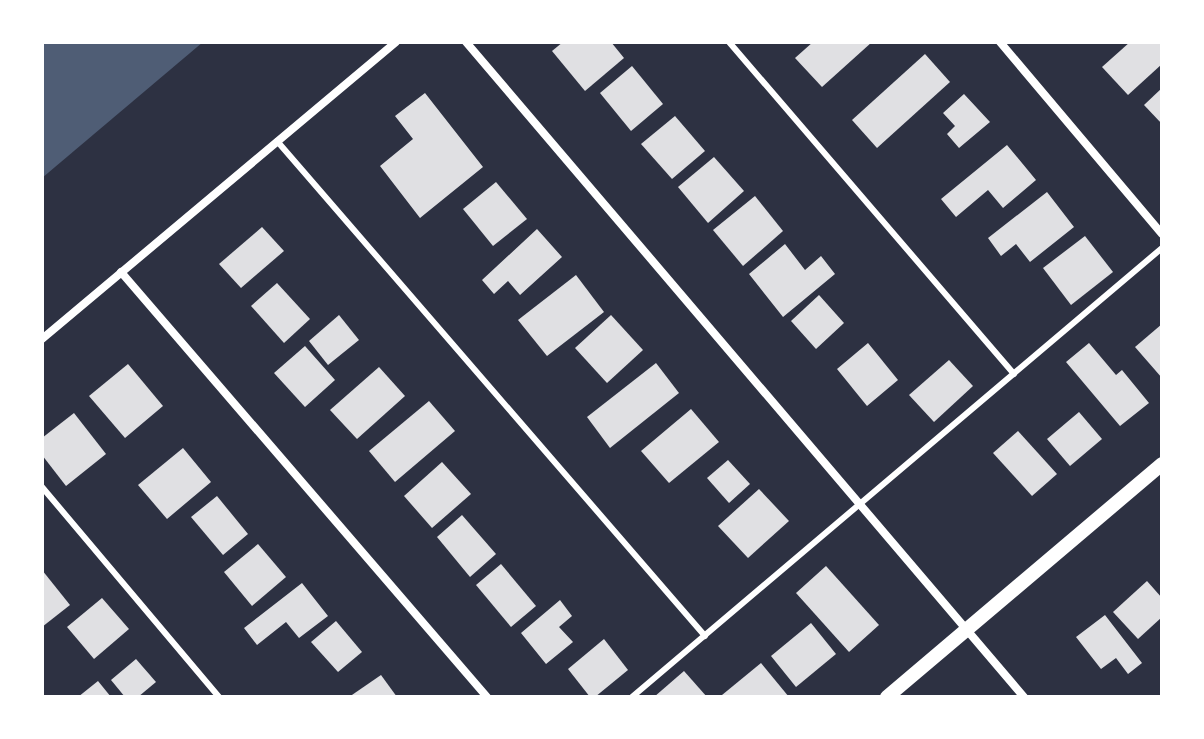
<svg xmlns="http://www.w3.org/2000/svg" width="1204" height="739" font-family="'Archivo Narrow',sans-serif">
	<rect width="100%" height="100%" fill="#2d3142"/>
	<path fill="#4f5d75" d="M42 42H203L42 178Z"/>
	<g fill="#e0e0e3">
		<path d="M563 42H611L624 58 585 91 552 51Z"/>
		<path d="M813 42H872L822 87 795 58Z"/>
		<path d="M1130 42H1162V64L1128 95 1102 67Z"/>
		<path d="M925 54 950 82 877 148 852 120Z"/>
		<path d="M632 66 663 104 631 131 600 93Z"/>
		<path d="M1162 88V124L1144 105Z"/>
		<path d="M425 93 483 167 420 218 380 166 413 139 395 116Z"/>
		<path d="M964 94 990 122 959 148 947 134 955 126 943 113Z"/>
		<path d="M675 116 705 151 672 179 641 144Z"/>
		<path d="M1007 145 1036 180 1003 208 988 190 956 217 941 199Z"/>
		<path d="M714 157 744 191 708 223 678 187Z"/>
		<path d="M496 182 527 219 493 246 463 209Z"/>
		<path d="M1047 192 1074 227 1030 262 1016 244 1001 256 988 238Z"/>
		<path d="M755 196 783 231 743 266 713 230Z"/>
		<path d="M262 227 284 251 241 288 219 264Z"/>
		<path d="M537 229 562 257 520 295 508 281 494 294 482 280Z"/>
		<path d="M1085 236 1113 272 1071 305 1043 268Z"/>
		<path d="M785 244 805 270 821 256 835 274 783 317 749 274Z"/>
		<path d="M576 275 604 312 547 356 518 320Z"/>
		<path d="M277 283 310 319 284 343 251 306Z"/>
		<path d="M819 295 844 323 816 349 791 321Z"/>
		<path d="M339 315 359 340 328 365 309 341Z"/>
		<path d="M611 315 643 350 607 383 575 348Z"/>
		<path d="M1162 324V378L1135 347Z"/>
		<path d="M868 343 898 380 867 406 837 369Z"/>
		<path d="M1089 343 1116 375 1122 370 1149 403 1120 426 1066 362Z"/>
		<path d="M305 346 335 380 305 407 274 373Z"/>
		<path d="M949 360 973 386 934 422 909 395Z"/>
		<path d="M656 363 679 393 610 448 587 417Z"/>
		<path d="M128 364 163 406 125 438 89 396Z"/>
		<path d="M379 367 405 396 357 439 330 410Z"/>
		<path d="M429 401 455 431 395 482 369 451Z"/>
		<path d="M691 409 719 442 669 483 641 451Z"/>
		<path d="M1079 412 1102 439 1070 466 1047 439Z"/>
		<path d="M74 413 106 454 66 486 42 455V438Z"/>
		<path d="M1018 431 1057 474 1032 496 993 453Z"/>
		<path d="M183 448 211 482 167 519 138 485Z"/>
		<path d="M728 460 750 484 729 503 707 478Z"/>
		<path d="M442 462 471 494 432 528 404 496Z"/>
		<path d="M759 489 789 521 748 558 718 526Z"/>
		<path d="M217 496 248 534 223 555 191 517Z"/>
		<path d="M462 515 496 554 470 577 437 537Z"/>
		<path d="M258 544 286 577 252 606 224 572Z"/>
		<path d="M501 564 536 606 511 627 476 585Z"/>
		<path d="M826 566 879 625 849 652 796 593Z"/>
		<path d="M42 570 70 605 42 627Z"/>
		<path d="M1147 581 1162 598V617L1138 639 1113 612Z"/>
		<path d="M302 583 328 616 299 638 286 622 257 645 244 628Z"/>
		<path d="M102 598 129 629 94 659 67 627Z"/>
		<path d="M560 600 572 616 559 627 573 642 546 664 521 633Z"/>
		<path d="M1105 615 1142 663 1128 674 1116 658 1101 669 1076 637Z"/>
		<path d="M336 621 362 652 338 672 311 642Z"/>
		<path d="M811 623 836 654 796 687 771 656Z"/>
		<path d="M604 639 628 670 595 697H590L568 669Z"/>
		<path d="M136 659 156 682 138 697H125L111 680Z"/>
		<path d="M761 663 789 697H724L722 695Z"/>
		<path d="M684 671 707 697H654Z"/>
		<path d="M381 675 397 697H349Z"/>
		<path d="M98 681 111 697H78Z"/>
	</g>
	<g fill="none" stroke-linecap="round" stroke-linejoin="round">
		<g stroke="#fff" stroke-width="6">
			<path d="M729 42 1014 374"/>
			<path d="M277 141 705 636"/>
			<path d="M42 487 219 697"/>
			<path d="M632 697 1162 248"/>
		</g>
		<g stroke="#fff" stroke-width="8">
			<path d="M466 42 1024 697"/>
			<path d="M1000 42 1162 234"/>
			<path d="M121 272 487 697"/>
			<path d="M42 339 396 42"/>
		</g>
		<path stroke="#fff" stroke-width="14" d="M887 697 1162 464"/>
	</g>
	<rect width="1204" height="739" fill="none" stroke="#ffffff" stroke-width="88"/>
</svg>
